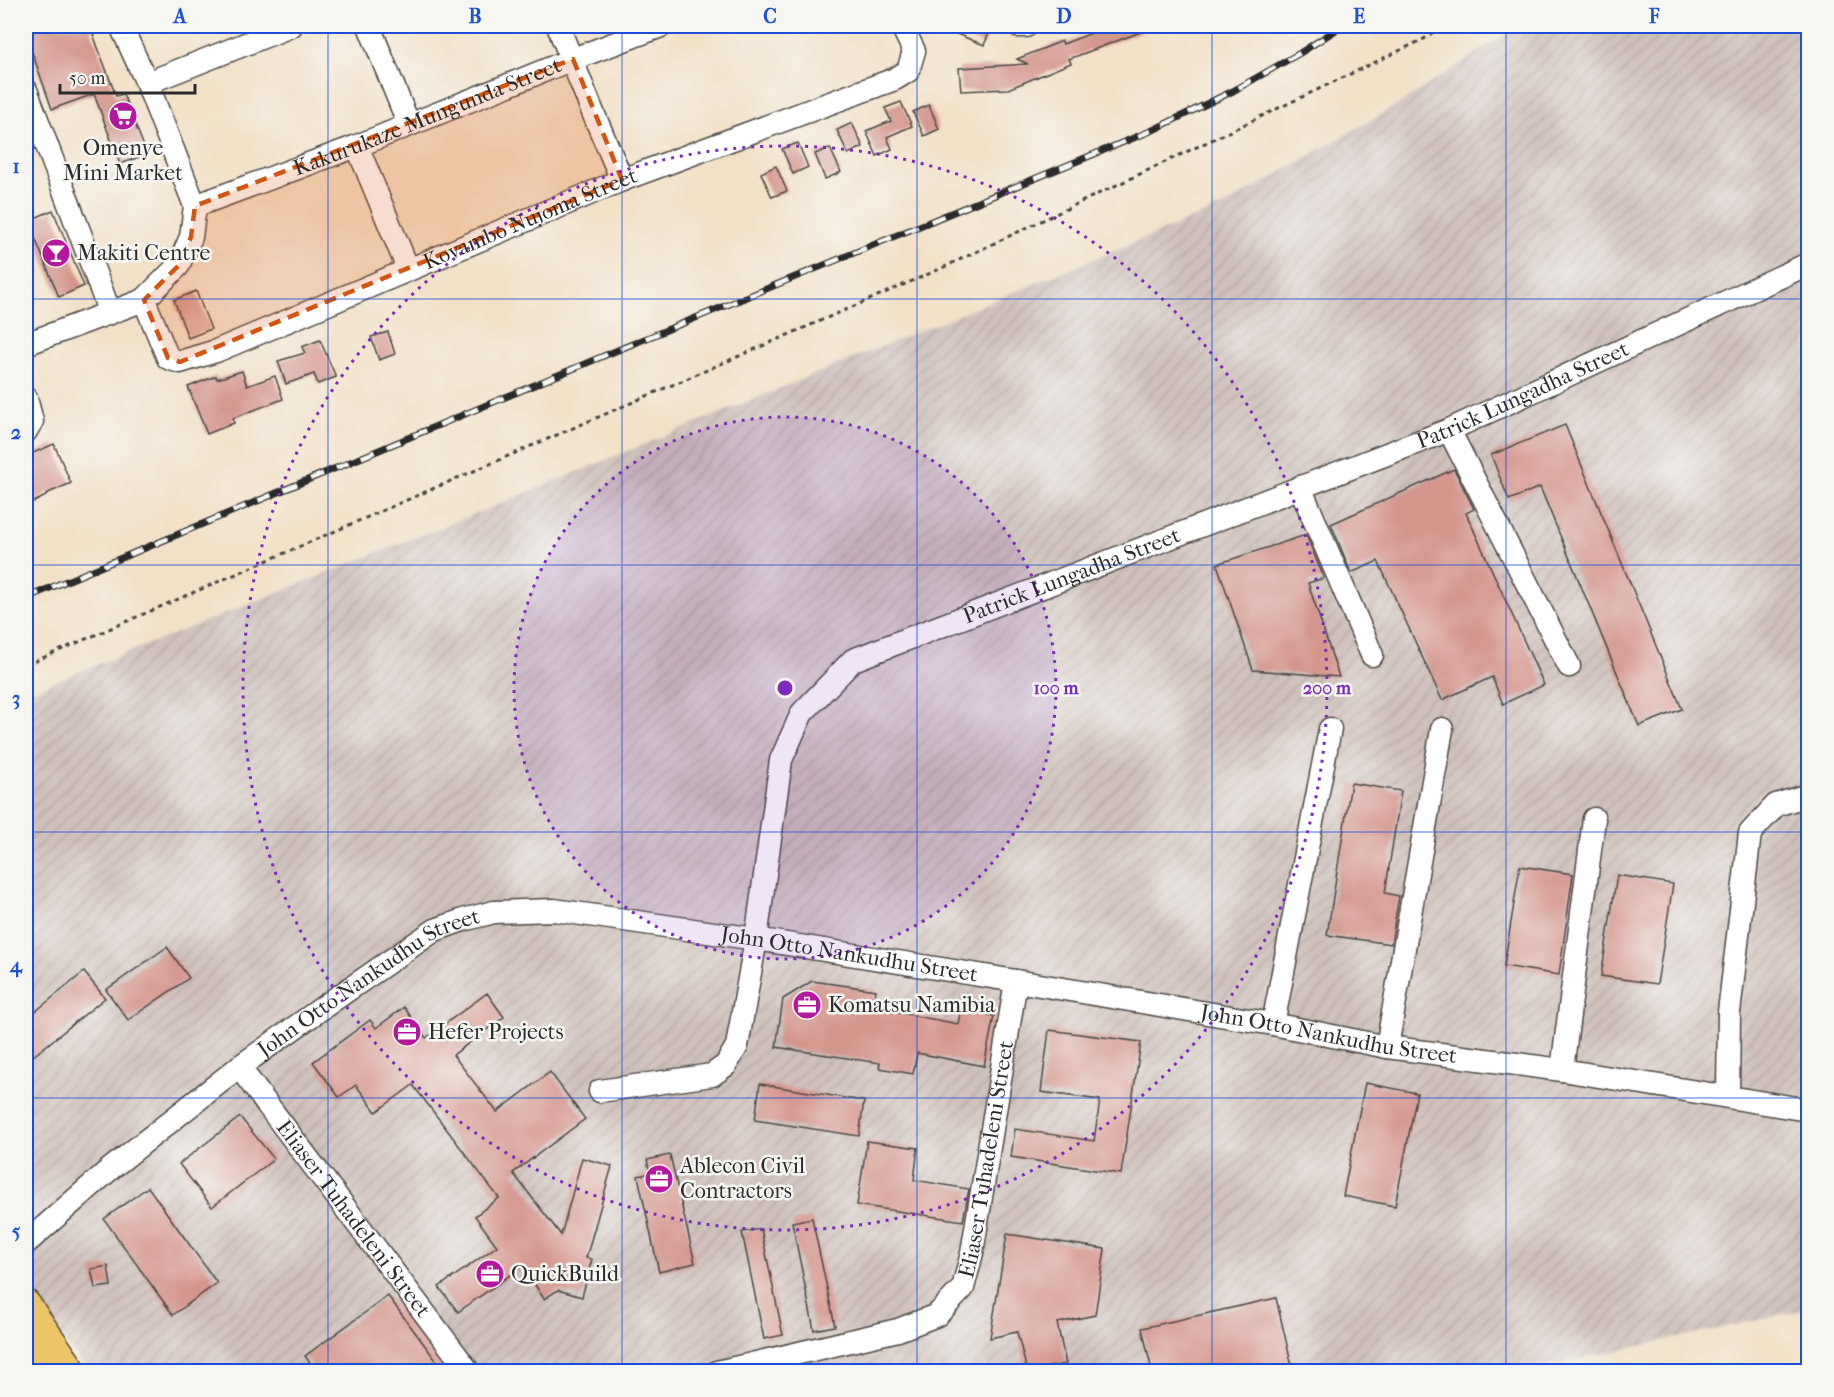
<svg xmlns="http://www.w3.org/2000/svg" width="1834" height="1397" font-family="'IM FELL French Canon',serif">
	<defs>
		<pattern id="industrial-furrows" width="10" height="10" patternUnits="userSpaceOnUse" patternTransform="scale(1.5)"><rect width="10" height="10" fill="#cfc0bb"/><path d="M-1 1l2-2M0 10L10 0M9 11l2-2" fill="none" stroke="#b2a5a1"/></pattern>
	</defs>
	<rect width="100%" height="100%" fill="#f6f6f2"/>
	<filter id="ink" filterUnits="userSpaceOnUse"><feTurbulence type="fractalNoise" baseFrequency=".0167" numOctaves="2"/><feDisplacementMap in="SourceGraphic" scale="12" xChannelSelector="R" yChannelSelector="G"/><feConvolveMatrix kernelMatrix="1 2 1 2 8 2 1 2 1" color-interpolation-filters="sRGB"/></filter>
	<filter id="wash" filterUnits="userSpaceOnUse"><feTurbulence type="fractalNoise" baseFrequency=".008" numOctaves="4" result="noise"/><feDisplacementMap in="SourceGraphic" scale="24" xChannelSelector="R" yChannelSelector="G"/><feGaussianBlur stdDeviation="1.35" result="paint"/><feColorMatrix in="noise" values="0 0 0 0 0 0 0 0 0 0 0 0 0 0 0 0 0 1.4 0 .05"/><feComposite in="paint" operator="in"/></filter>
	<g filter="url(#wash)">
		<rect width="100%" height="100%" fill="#f3e1c7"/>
		<path fill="url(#industrial-furrows)" d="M1518 26H1808V1309L1521 1372H88L26 1288V693L487 509 1223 206 1399 104Z"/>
		<g id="blocks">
			<g fill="#d4978d">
				<path d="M26 26H90L116 96 123 94 147 154 120 164 94 94 52 109 26 35Z"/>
				<path d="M937 26H992L984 45Z"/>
				<path d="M1110 26 1154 27 1069 59 1071 63 1008 89 961 91 959 68 1028 64 1017 59 1062 41 1063 44Z"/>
				<path d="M901 102 912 126 887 137 892 149 877 156 866 131 891 121 885 108Z"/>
				<path d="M929 105 939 129 924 136 913 112Z"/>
				<path d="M852 123 863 147 848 154 837 130Z"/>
				<path d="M798 143 808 167 793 174 782 149Z"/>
				<path d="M830 148 841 172 825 179 815 154Z"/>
				<path d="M776 166 787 191 772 197 761 173Z"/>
				<path d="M53 210 84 286 59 297 28 221Z"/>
				<path d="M196 291 211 329 188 338 174 300Z"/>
				<path d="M388 332 395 354 379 360 371 337Z"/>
				<path d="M320 340 336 377 318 384 314 374 286 384 278 361 305 353 302 347Z"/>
				<path d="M242 371 247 386 275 376 283 399 233 418 234 423 207 434 188 387 216 376 217 379Z"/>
				<path d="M1565 425 1682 709 1639 726 1540 487 1509 500 1491 455Z"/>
				<path d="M54 444 71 483 46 494V496L34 502 32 498 26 501V456Z"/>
				<path d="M1454 469 1474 509 1466 513 1544 685 1503 704 1492 677 1442 700 1378 561 1351 573 1331 524Z"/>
				<path d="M1306 535 1324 578 1308 583 1339 677 1253 670 1217 564Z"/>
				<path d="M1351 783 1401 791 1385 893 1399 896 1391 944 1327 935Z"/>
				<path d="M1520 866 1573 874 1559 975 1504 966Z"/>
				<path d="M1617 875 1673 884 1657 984 1601 976Z"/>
				<path d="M167 947 189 978 128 1020 106 990Z"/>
				<path d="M84 972 105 998 26 1062V1019Z"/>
				<path d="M812 981 876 990 873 1008 958 1024 961 1009 994 1016 984 1066 917 1053 913 1074 879 1068 880 1063 776 1047 783 999Z"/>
				<path d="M487 993 504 1017 453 1055 497 1112 550 1072 585 1119 513 1173 561 1235 582 1158 612 1166 586 1258 592 1259 582 1297 558 1290 544 1299 523 1266 458 1312 439 1287 497 1246 475 1216 499 1198 413 1085 376 1112 356 1085 339 1097 313 1062 370 1020 376 1028 404 1007 426 1038Z"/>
				<path d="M1049 1030 1141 1042 1121 1174 1011 1157 1015 1129 1094 1141 1100 1100 1041 1092Z"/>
				<path d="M1365 1083 1417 1093 1395 1206 1343 1196Z"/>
				<path d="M760 1084 864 1101 859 1136 755 1120Z"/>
				<path d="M240 1117 274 1159 212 1207 179 1164Z"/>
				<path d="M867 1141 918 1148 914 1180 969 1189 963 1221 857 1205Z"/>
				<path d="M670 1155 695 1263 659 1272 638 1176 650 1173 647 1160Z"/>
				<path d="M148 1187 217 1283 173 1315 104 1219Z"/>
				<path d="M812 1218 835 1326 814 1330 792 1222Z"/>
				<path d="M761 1229 783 1335 764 1339 742 1232Z"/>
				<path d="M1007 1234 1105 1249 1095 1315 1057 1323 1066 1364 1027 1371 1017 1332 990 1338Z"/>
				<path d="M108 1266 111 1286 95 1288 91 1269Z"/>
				<path d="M388 1296 444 1371H316L305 1356Z"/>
				<path d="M1276 1298 1293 1371H1152L1142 1328Z"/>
			</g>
		</g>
	</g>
	<g filter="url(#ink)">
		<use href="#blocks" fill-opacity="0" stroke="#494642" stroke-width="1.5"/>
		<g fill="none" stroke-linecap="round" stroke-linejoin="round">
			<g stroke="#494642" stroke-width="25">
				<g id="minor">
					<path d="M369 26 409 125"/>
					<path d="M558 26 594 115 622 180"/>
					<path d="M1018 26H1026"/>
					<path d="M147 83 291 26"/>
					<path d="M26 90 110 313"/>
					<path d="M357 146 408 269"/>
					<path id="s1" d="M195 206 357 146 573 59 661 26"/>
					<path id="s2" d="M144 300 168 358 180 362 216 351 622 180 895 79 908 71 914 51 902 26"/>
					<path d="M26 344 144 300 178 266 191 237 195 206 147 83 121 26"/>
					<path d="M26 398 32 421 26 431"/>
					<path d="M1449 430 1569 666"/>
					<path d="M1300 487 1372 655"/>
					<path d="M1273 1024 1330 729"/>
					<path d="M1387 1047 1442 729"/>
					<path id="s3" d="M239 1067 469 1372"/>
					<path d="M1562 1070 1594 819"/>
					<path id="s4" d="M600 1091 712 1075 726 1065 737 1046 756 939 781 760 802 713 853 660 1449 430 1808 264"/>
					<path d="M1728 1096 1729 1012 1750 833 1776 805 1808 795"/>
					<path id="s5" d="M26 1243 109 1170 239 1067 332 1001 435 930 463 920 494 912 554 910 756 939 1016 981 1273 1024 1387 1047 1562 1070 1808 1110"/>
					<path id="s6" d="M717 1372 898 1330 937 1315 963 1288 972 1253 1016 981"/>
				</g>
			</g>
			<g stroke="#494642" stroke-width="31">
				<g id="major">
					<path d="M26 1304 73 1372"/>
					<path d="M26 1348 43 1372"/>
				</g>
			</g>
			<path stroke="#494642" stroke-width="3" stroke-dasharray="4.5 4.5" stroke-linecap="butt" d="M26 665 940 269 1424 39 1441 26"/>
			<use href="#minor" stroke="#fff" stroke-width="22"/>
			<use href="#major" stroke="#edc569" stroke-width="28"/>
			<g stroke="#2b2b2b" stroke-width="7">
				<path id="rail" d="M26 598 625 347 1153 130 1233 91 1300 53 1342 26"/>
			</g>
			<use href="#rail" stroke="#f6f6f2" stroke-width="4.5" stroke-dasharray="14" stroke-linecap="butt"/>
		</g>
	</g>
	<path fill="#d5540f" fill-opacity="0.2" stroke="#d5540f" stroke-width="4.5" stroke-dasharray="12 8" stroke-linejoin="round" d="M573 59 622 180 180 362 168 358 144 300 178 266 191 237 195 206Z"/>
	<path fill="none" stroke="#1d4ed8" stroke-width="1.5" stroke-opacity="0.55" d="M328 26V1372M622 26V1372M917 26V1372M1212 26V1372M1506 26V1372M26 299H1808M26 565H1808M26 832H1808M26 1098H1808"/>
	<circle cx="785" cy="688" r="271" fill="#7b2cbf" fill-opacity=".12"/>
	<g fill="none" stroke="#7b2cbf" stroke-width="3" stroke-dasharray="3 6">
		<circle cx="785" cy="688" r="271"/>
		<circle cx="785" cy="688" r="542"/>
	</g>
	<defs>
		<g id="supermarket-disc" transform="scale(1.5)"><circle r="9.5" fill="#b5179e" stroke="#f6f6f2"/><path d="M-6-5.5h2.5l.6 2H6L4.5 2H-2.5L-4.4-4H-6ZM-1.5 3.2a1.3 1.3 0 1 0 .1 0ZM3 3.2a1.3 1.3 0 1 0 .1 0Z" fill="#fff"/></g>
		<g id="bar-disc" transform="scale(1.5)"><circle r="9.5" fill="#b5179e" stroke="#f6f6f2"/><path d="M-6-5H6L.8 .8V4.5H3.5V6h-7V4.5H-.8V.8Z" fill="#fff"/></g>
		<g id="office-disc" transform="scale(1.5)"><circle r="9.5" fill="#b5179e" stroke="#f6f6f2"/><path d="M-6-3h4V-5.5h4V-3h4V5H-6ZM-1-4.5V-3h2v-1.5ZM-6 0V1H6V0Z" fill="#fff"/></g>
	</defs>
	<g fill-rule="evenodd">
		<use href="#supermarket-disc" x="123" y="116"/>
		<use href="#bar-disc" x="56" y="253"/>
		<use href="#office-disc" x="807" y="1005"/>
		<use href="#office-disc" x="407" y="1032"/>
		<use href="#office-disc" x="659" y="1179"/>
		<use href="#office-disc" x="490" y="1274"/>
	</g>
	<g text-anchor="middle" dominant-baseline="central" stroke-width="5" stroke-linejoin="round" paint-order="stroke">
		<g font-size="22" fill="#2b2b2b" stroke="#f6f6f2">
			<text stroke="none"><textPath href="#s1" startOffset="249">Kakurukaze Mungunda Street</textPath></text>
			<text stroke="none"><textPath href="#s2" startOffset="454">Kovambo Nujoma Street</textPath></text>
			<text stroke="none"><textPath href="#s4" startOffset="1287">Patrick Lungadha Street</textPath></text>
			<text stroke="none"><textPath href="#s4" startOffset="801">Patrick Lungadha Street</textPath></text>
			<text stroke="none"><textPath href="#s5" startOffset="936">John Otto Nankudhu Street</textPath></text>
			<text stroke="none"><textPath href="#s5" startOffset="432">John Otto Nankudhu Street</textPath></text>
			<text stroke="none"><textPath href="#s5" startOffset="1422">John Otto Nankudhu Street</textPath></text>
			<text stroke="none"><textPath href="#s6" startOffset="396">Eliaser Tuhadeleni Street</textPath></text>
			<text stroke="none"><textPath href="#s3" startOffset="190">Eliaser Tuhadeleni Street</textPath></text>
		</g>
		<g font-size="22" fill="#2b2b2b" stroke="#f6f6f2" text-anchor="start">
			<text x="123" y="148" text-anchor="middle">Omenye<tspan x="123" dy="25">Mini Market</tspan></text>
			<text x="77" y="253">Makiti Centre</text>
			<text x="828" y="1005">Komatsu Namibia</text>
			<text x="428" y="1032">Hefer Projects</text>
			<text x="680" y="1166">Ablecon Civil<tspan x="680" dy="25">Contractors</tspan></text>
			<text x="511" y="1274">QuickBuild</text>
		</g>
	</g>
	<circle cx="785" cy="688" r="9" fill="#7b2cbf" stroke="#f6f6f2" stroke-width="3"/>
	<g font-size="18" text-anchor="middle" font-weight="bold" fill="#7b2cbf" stroke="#f6f6f2" stroke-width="5" stroke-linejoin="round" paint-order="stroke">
		<text x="1056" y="694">100 m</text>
		<text x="1327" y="694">200 m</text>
	</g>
	<rect width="1834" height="1397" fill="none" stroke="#f6f6f2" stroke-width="66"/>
	<path d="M60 84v9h135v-9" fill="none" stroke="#2b2b2b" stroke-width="3"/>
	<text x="69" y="84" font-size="18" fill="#2b2b2b" stroke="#f6f6f2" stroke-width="4.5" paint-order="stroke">50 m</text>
	<rect x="33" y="33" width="1768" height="1331" fill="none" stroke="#1d4ed8" stroke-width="2"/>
	<g font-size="20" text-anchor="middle" font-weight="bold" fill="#1d4ed8">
		<text x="180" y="23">A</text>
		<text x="475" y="23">B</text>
		<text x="770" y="23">C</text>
		<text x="1064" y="23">D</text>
		<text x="1359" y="23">E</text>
		<text x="1654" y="23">F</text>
		<text x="16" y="173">1</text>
		<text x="16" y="439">2</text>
		<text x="16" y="705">3</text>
		<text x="16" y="972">4</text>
		<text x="16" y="1238">5</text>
	</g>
</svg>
